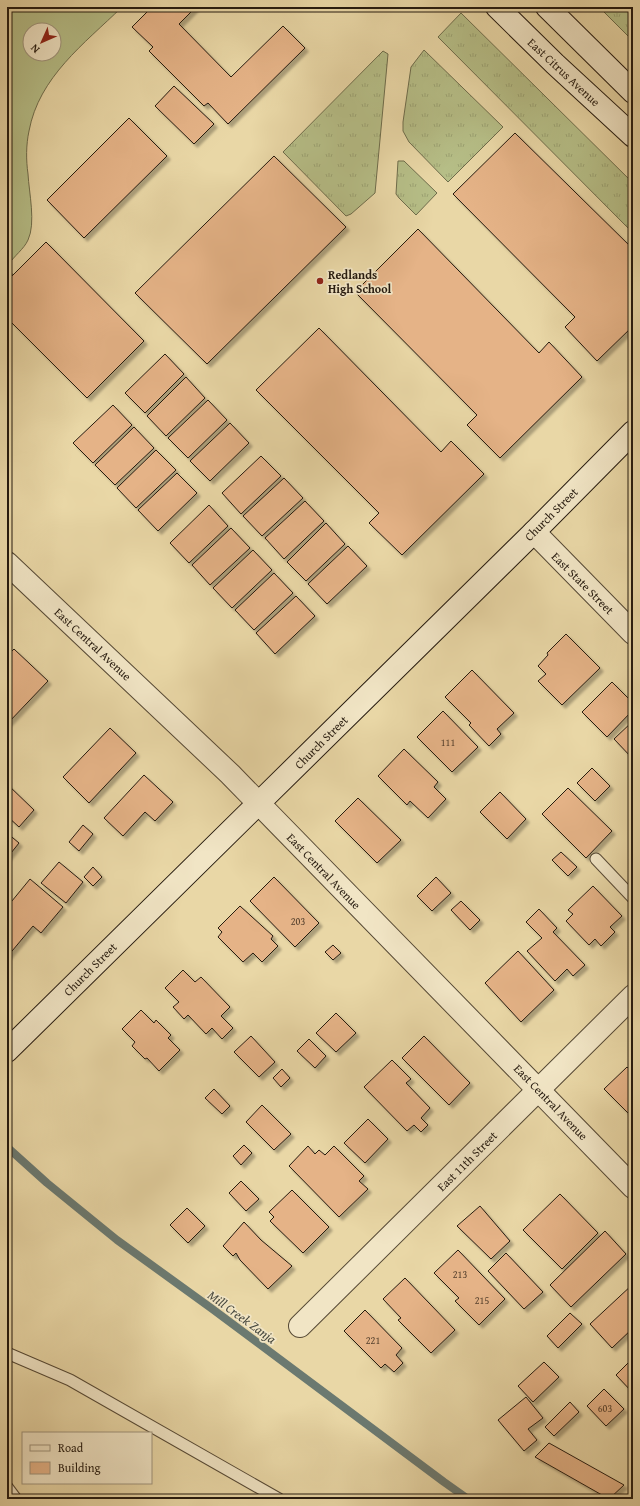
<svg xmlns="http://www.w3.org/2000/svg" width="640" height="1506" font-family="'Gentium Book Plus',serif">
	<defs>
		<pattern id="grass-tufts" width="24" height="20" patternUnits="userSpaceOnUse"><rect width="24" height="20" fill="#b6be87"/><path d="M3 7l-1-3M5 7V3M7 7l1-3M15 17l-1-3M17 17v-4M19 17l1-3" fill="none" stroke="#9ca373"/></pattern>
		<filter id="shadow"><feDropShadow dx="3.5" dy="3.5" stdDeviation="1" flood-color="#0004"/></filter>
	</defs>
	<rect width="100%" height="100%" fill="#e9d7a6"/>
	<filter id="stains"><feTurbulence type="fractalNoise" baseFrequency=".005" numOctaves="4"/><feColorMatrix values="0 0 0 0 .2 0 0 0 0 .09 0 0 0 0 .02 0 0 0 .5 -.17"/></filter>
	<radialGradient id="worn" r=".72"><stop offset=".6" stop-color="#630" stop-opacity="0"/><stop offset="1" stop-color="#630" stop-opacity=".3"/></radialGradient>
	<g fill="url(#grass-tufts)" stroke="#6e6c4b">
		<path d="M599 7H633V41Z"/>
		<path d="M461 13 633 183V233L438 37Z"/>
		<path d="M424 50 503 127 448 182 409 142 403 131V122L411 67Z"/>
		<path d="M383 51 388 54 375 193 351 214 346 216 283 152Z"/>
		<path d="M398 161H404L437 193 416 215 399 198 396 194Z"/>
	</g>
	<path fill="#b6be87" stroke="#6e6c4b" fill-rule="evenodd" d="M7 7H122C84 44 39 77 29 131 26 145 26 160 28 174 29 193 36 223 28 240 24 249 14 256 9 264L8 268 13 275 7 281ZM30 30H54V54H30Z"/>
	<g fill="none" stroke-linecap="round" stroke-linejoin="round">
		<path stroke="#6b7970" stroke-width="8" d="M7 1147 47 1183 117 1240 211 1308 444 1482 468 1499"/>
	</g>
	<g fill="#e5b387" stroke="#251a0f" filter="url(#shadow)">
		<path d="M152 7H196L179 24 231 77 283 26 305 48 228 124 208 103 204 106 149 51 153 47 132 27Z"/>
		<path d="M174 86 214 124 194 144 155 106Z"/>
		<path d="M129 118 167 156 84 238 47 200Z"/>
		<path d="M515 133 633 249V326L597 361 565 327 575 317 453 194Z"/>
		<path d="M274 156 346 227 207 364 135 293Z"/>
		<path d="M418 229 539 353 549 342 582 377 500 458 467 425 477 415 355 292Z"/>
		<path d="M46 242 144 341 87 398 7 318V281Z"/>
		<path d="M319 328 441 452 451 441 484 474 402 555 369 523 379 513 256 390Z"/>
		<path d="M165 354 184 374 145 413 125 393Z"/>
		<path d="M186 377 205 398 166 436 147 416Z"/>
		<path d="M208 400 227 420 188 458 168 438Z"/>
		<path d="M113 405 132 425 93 463 73 443Z"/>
		<path d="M230 423 249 443 210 481 190 461Z"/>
		<path d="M134 427 154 448 115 485 95 465Z"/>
		<path d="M156 450 176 470 136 508 117 488Z"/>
		<path d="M261 456 281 476 241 514 222 493Z"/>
		<path d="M177 473 197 493 158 531 138 510Z"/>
		<path d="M284 478 303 498 262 536 243 516Z"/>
		<path d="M305 501 324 521 284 559 265 538Z"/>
		<path d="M209 505 228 526 189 563 170 543Z"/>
		<path d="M326 523 345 544 306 581 287 562Z"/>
		<path d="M231 528 250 548 210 585 192 565Z"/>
		<path d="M348 546 367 566 327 604 308 584Z"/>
		<path d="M253 550 272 570 232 608 213 588Z"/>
		<path d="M274 573 293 593 254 630 235 610Z"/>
		<path d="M296 596 315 616 275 654 256 633Z"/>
		<path d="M566 634 600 668 562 705 538 681 546 674 538 666 548 655 547 653Z"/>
		<path d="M14 649 48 681 8 723 7 722V656Z"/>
		<path d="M472 670 514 713 497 729 501 734 489 746 469 725 471 723 445 697Z"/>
		<path d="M612 682 633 703V710L607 737 582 712Z"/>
		<path d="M443 711 478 747 452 772 417 737Z"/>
		<path d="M633 721V759L614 739Z"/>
		<path d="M110 728 136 753 89 803 63 777Z"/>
		<path d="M404 749 438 782 434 787 446 799 428 818 410 801 407 805 378 776Z"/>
		<path d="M592 768 610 786 595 801 577 783Z"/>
		<path d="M144 775 173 802 155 821 145 812 123 836 104 818Z"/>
		<path d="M7 784 34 810 19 827 7 816Z"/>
		<path d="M568 788 612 831 586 858 542 814Z"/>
		<path d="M500 792 526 819 507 839 480 812Z"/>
		<path d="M358 798 401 840 377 863 335 821Z"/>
		<path d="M83 825 93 834 79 851 69 842Z"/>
		<path d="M7 833 19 843 7 858Z"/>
		<path d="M561 852 577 867 568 876 552 860Z"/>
		<path d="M59 862 83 882 66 903 41 883Z"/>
		<path d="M93 867 102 877 93 886 84 877Z"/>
		<path d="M274 877 319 923 295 947 250 901Z"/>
		<path d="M436 877 451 893 432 911 417 896Z"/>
		<path d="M30 879 63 907 41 933 33 926 7 957V907Z"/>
		<path d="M593 886 622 916 610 927 615 932 601 946 595 939 589 945 566 921 573 914 568 910Z"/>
		<path d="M461 901 480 920 470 930 451 910Z"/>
		<path d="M240 906 273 936 271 939 278 946 262 962 253 953 243 962 218 937 222 932 218 928Z"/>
		<path d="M539 909 557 928 553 932 585 965 573 976 567 969 555 981 527 951 542 938 526 922Z"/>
		<path d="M333 945 341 953 333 960 325 952Z"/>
		<path d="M518 951 554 990 521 1022 485 983Z"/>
		<path d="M183 970 195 982 201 977 230 1007 221 1016 233 1028 222 1039 212 1028 206 1034 188 1015 184 1019 173 1007 179 1002 165 988Z"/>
		<path d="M141 1010 154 1023 156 1020 171 1035 168 1038 180 1050 159 1071 147 1058 145 1059 132 1046 135 1042 122 1029Z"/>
		<path d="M336 1013 356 1033 336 1052 316 1033Z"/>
		<path d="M251 1036 275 1062 259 1077 234 1052Z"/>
		<path d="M424 1036 470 1083 449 1105 402 1058Z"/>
		<path d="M309 1039 326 1056 315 1068 297 1051Z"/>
		<path d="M392 1060 411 1079 406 1083 430 1108 421 1118 428 1125 421 1132 414 1125 407 1131 364 1087Z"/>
		<path d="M627 1067 633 1073V1108L628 1113 604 1089Z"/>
		<path d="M282 1069 290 1078 281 1087 273 1078Z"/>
		<path d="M214 1089 230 1106 222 1114 205 1098Z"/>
		<path d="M262 1105 291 1134 274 1150 246 1122Z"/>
		<path d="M368 1119 388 1139 365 1163 344 1143Z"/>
		<path d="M244 1145 252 1153 241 1165 233 1156Z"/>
		<path d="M308 1146 315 1154 319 1150 325 1155 334 1146 364 1176 359 1181 368 1189 339 1217 289 1166Z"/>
		<path d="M241 1181 259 1199 246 1211 229 1193Z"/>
		<path d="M292 1190 329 1227 303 1253 270 1221 274 1217 269 1212Z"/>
		<path d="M560 1194 598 1233 562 1269 523 1230Z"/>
		<path d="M480 1206 510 1241 491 1259 457 1226Z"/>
		<path d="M187 1208 205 1226 188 1243 170 1225Z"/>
		<path d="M244 1222 261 1240 292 1266 268 1289 240 1260 236 1253 233 1256 223 1246Z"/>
		<path d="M605 1231 626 1254 571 1307 550 1285Z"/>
		<path d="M458 1250 505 1299 479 1325 455 1301 459 1298 434 1273Z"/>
		<path d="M506 1253 543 1292 524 1309 488 1271Z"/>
		<path d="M405 1278 455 1330 431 1353 398 1320 401 1318 383 1299Z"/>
		<path d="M633 1284V1328L612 1348 590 1324Z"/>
		<path d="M365 1310 402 1348 396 1355 403 1363 394 1372 385 1364 381 1368 344 1331Z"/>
		<path d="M570 1313 582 1324 558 1348 547 1336Z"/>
		<path d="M633 1358V1393L616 1375Z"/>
		<path d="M544 1362 559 1377 533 1402 518 1386Z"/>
		<path d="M604 1389 624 1409 606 1426 587 1406Z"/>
		<path d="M526 1397 543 1418 528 1429 537 1440 524 1451 498 1420Z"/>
		<path d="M570 1402 579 1412 554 1436 545 1427Z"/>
		<path d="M549 1443 624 1485 609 1499 535 1457Z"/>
	</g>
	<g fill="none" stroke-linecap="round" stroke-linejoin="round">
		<g stroke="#564935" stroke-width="13">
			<g id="lane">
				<path d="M596 859 633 898"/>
				<path d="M7 1353 70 1380 279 1499"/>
				<path d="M7 1487 16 1499"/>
			</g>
		</g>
		<g stroke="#564935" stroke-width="24">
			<g id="street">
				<path d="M534 532 633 633"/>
				<path d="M7 563 230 774 633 1187"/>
				<path d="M300 1326 633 996"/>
			</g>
		</g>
		<g stroke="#251a0f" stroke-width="24">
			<g id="secondary">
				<path d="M497 7 555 64 633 136"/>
				<path d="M547 7 633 92"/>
				<path d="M7 1051 534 532 633 432"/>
			</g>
		</g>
		<use href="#lane" stroke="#f1e5c5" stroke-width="11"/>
		<use href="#street" stroke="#f1e5c5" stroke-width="22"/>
		<use href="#secondary" stroke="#f1e5c5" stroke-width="22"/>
	</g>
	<circle fill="#8f2418" stroke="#f1e5c5" stroke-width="1.5" cx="320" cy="281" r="4"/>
	<g text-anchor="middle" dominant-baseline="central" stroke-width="3.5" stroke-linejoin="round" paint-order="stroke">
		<g font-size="10" fill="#55402d">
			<text x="448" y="742">111</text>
			<text x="298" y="921">203</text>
			<text x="460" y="1274">213</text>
			<text x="482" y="1300">215</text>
			<text x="373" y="1340">221</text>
			<text x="605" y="1408">603</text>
		</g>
		<g font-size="12" fill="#251a0f" stroke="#f1e5c5">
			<text transform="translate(564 72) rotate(43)">East Citrus Avenue</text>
			<text transform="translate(551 514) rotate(-45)">Church Street</text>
			<text transform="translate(583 583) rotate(45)">East State Street</text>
			<text transform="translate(93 644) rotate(43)">East Central Avenue</text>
			<text transform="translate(321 742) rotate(-45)">Church Street</text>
			<text transform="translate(324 871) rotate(46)">East Central Avenue</text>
			<text transform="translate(90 969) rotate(-45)">Church Street</text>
			<text transform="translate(551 1102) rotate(46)">East Central Avenue</text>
			<text transform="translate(467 1161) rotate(-45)">East 11th Street</text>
		</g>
		<g font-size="12" font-weight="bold" fill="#251a0f" stroke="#f1e5c5" text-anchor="start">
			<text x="328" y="274">Redlands<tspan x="328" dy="14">High School</tspan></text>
		</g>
		<g font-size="13" font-style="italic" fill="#48493f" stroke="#f1e5c5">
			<text transform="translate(242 1317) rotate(36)">Mill Creek Zanja</text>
		</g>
	</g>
	<rect width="640" height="1506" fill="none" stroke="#e9d7a6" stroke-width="24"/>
	<rect x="8" y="8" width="624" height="1490" fill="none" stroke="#251a0f" stroke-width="2"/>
	<rect x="12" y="12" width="616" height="1482" fill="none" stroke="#251a0f"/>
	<rect x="22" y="1432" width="130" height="52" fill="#f1e5c5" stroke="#9f947c"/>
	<rect x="30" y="1445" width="20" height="6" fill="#f1e5c5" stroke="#9f947c"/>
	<text x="58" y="1452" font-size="12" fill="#251a0f">Road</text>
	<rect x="30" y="1462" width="20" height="12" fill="#e5b387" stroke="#9f947c"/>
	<text x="58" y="1472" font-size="12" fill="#251a0f">Building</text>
	<g transform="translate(42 42) rotate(225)"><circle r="19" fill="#f1e5c5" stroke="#9f947c"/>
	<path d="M0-3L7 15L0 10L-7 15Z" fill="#8f2418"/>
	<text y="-6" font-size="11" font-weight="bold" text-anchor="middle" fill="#251a0f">N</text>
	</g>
	<rect width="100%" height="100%" filter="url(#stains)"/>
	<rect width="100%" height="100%" fill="url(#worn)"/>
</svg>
